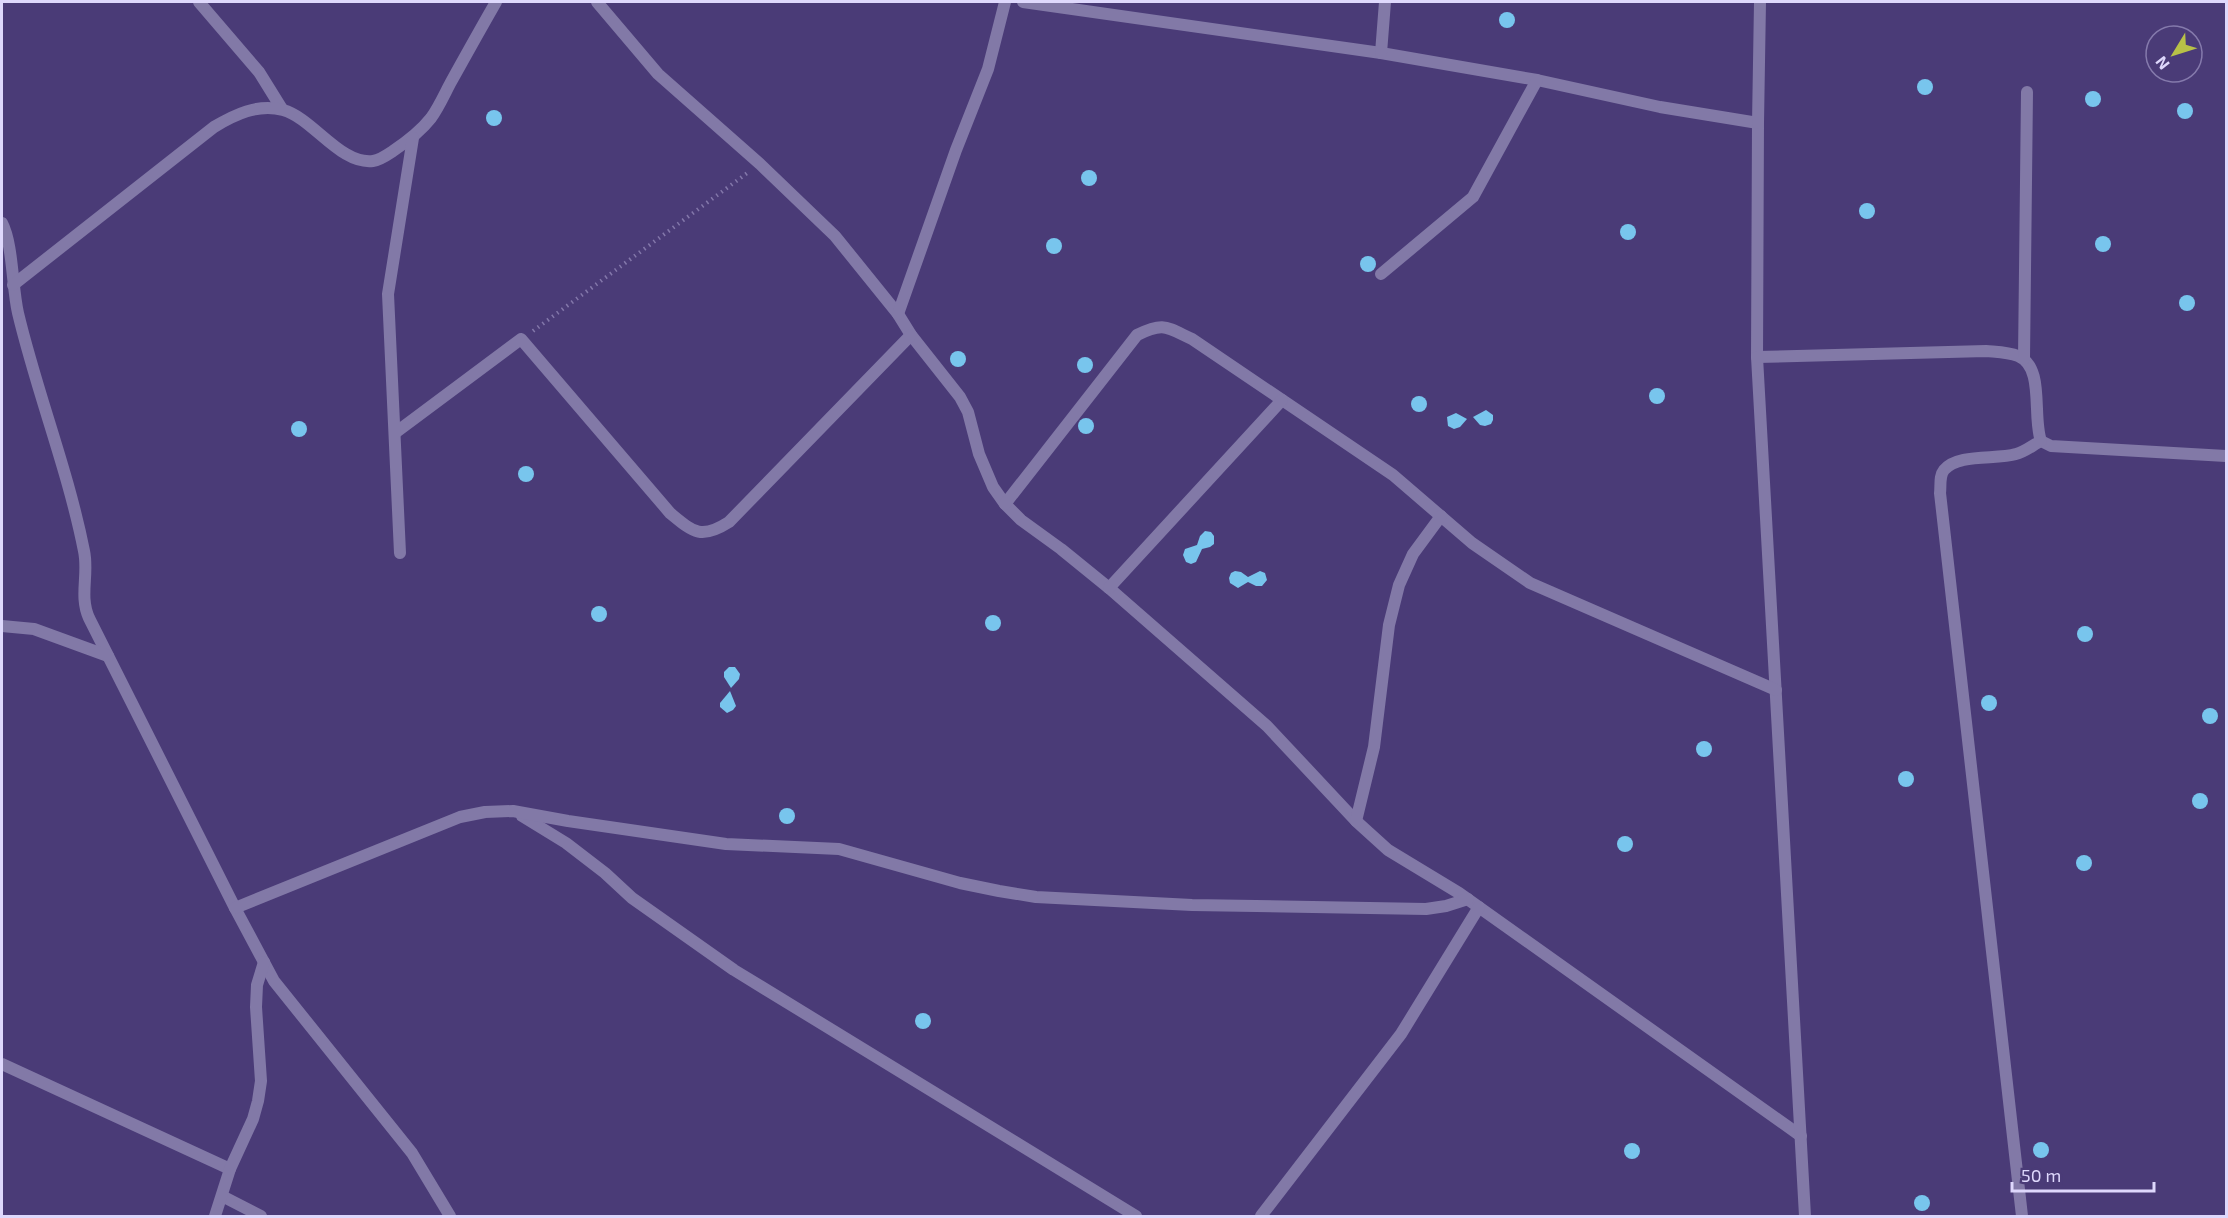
<svg xmlns="http://www.w3.org/2000/svg" width="2228" height="1218" font-family="'Exo 2',sans-serif">
	<rect width="100%" height="100%" fill="#4a3b77"/>
	<g fill="#78c5ed">
		<circle cx="1507" cy="20" r="8"/>
		<circle cx="1925" cy="87" r="8"/>
		<circle cx="2093" cy="99" r="8"/>
		<circle cx="2185" cy="111" r="8"/>
		<circle cx="494" cy="118" r="8"/>
		<circle cx="1089" cy="178" r="8"/>
		<circle cx="1867" cy="211" r="8"/>
		<circle cx="1628" cy="232" r="8"/>
		<circle cx="2103" cy="244" r="8"/>
		<circle cx="1054" cy="246" r="8"/>
		<circle cx="1368" cy="264" r="8"/>
		<circle cx="2187" cy="303" r="8"/>
		<circle cx="958" cy="359" r="8"/>
		<circle cx="1085" cy="365" r="8"/>
		<circle cx="1657" cy="396" r="8"/>
		<circle cx="1419" cy="404" r="8"/>
		<path d="M1486 410 1493 415V420L1491 424 1485 426 1480 425 1473 417Z"/>
		<path d="M1456 413 1467 419 1460 427 1454 429 1448 426 1447 417Z"/>
		<circle cx="1086" cy="426" r="8"/>
		<circle cx="299" cy="429" r="8"/>
		<circle cx="526" cy="474" r="8"/>
		<path d="M1205 531 1211 532 1214 536V544L1210 547 1202 549 1196 562 1191 564 1186 562 1183 555 1185 549 1197 545 1200 536Z"/>
		<path d="M1235 571 1241 572 1248 577 1260 571 1265 573 1267 580 1262 586H1256L1248 582 1238 588 1230 583 1229 578 1231 573Z"/>
		<circle cx="599" cy="614" r="8"/>
		<circle cx="993" cy="623" r="8"/>
		<circle cx="2085" cy="634" r="8"/>
		<path d="M729 667H735L740 674 739 679 731 688 724 677V672Z"/>
		<path d="M730 691 736 706 733 710 727 713 720 707V703Z"/>
		<circle cx="1989" cy="703" r="8"/>
		<circle cx="2210" cy="716" r="8"/>
		<circle cx="1704" cy="749" r="8"/>
		<circle cx="1906" cy="779" r="8"/>
		<circle cx="2200" cy="801" r="8"/>
		<circle cx="787" cy="816" r="8"/>
		<circle cx="1625" cy="844" r="8"/>
		<circle cx="2084" cy="863" r="8"/>
		<circle cx="923" cy="1021" r="8"/>
		<circle cx="2041" cy="1150" r="8"/>
		<circle cx="1632" cy="1151" r="8"/>
		<circle cx="1922" cy="1203" r="8"/>
	</g>
	<g fill="none" stroke-linecap="round" stroke-linejoin="round">
		<path stroke="#8377aa" stroke-width="4" stroke-dasharray="1.5 4.5" stroke-linecap="butt" d="M533 331 750 171"/>
		<g stroke="#8279a7" stroke-width="12">
			<path d="M199 2 259 72 282 109"/>
			<path d="M597 2 658 74 760 164 835 236 898 314 911 335 960 397 968 412 979 454 993 487 1005 504 1021 520 1061 549 1109 588 1267 726 1356 821 1388 850 1459 893 1801 1136"/>
			<path d="M1023 2 1381 53 1537 80 1660 107 1758 123 1757 357 1805 1216"/>
			<path d="M1381 53 1385 2"/>
			<path d="M1758 123 1760 2"/>
			<path d="M2 223C13 244 12 287 18 313 37 393 68 470 84 551 89 574 79 596 89 618L235 908 274 981 412 1153 450 1216"/>
			<path d="M1381 274 1473 197 1537 80"/>
			<path d="M13 285 214 127C234 115 258 103 283 110 313 118 340 165 373 161 380 160 387 155 393 151 408 141 420 132 431 118 439 107 445 93 451 82 466 55 481 28 496 2"/>
			<path d="M898 314 956 150 988 69 1005 2"/>
			<path d="M1757 357 1986 351C1996 352 2008 352 2018 356 2045 367 2032 416 2041 441L2051 446 2226 456"/>
			<path d="M2024 359 2027 92"/>
			<path d="M395 433 521 339 670 513C693 532 701 540 729 522L911 335"/>
			<path d="M1005 504 1137 335C1164 322 1166 327 1192 339L1393 475 1472 543 1530 583 1776 690"/>
			<path d="M400 553 388 294 413 138"/>
			<path d="M1109 588 1282 400"/>
			<path d="M2 626 34 629 108 656"/>
			<path d="M522 816 566 843 605 873 632 898 734 970 1136 1216"/>
			<path d="M1356 821 1374 747 1389 625 1399 585 1413 554 1441 516"/>
			<path d="M235 908 460 817 485 812 513 811 568 821 726 844 839 849 960 883 999 891 1036 897 1192 905 1426 909 1446 906 1468 899"/>
			<path d="M2 1064 230 1169"/>
			<path d="M222 1196 261 1216"/>
			<path d="M215 1216 230 1169 253 1119 258 1101 261 1081 256 1007 257 985 264 962"/>
			<path d="M1261 1216 1401 1034 1479 907"/>
			<path d="M2022 1216 1940 493C1941 486 1939 476 1944 470 1958 453 1996 460 2016 454 2025 452 2033 445 2041 441"/>
		</g>
	</g>
	<rect width="2228" height="1218" fill="none" stroke="#ded8fc" stroke-width="6"/>
	<g transform="translate(2174 54) rotate(232)"><circle r="28" fill="#4a3b77" stroke="#857aac" stroke-width="1.5"/>
	<path d="M0-4.5L10 22L0 15L-10 22Z" fill="#b8c147"/>
	<text y="-9" font-size="16" font-weight="bold" text-anchor="middle" fill="#ded8fc">N</text>
	</g>
	<path d="M2012 1182v9h142v-9" fill="none" stroke="#ded8fc" stroke-width="3"/>
	<text x="2021" y="1182" font-size="18" fill="#ded8fc" stroke="#4a3b77" stroke-width="4.5" paint-order="stroke">50 m</text>
</svg>
